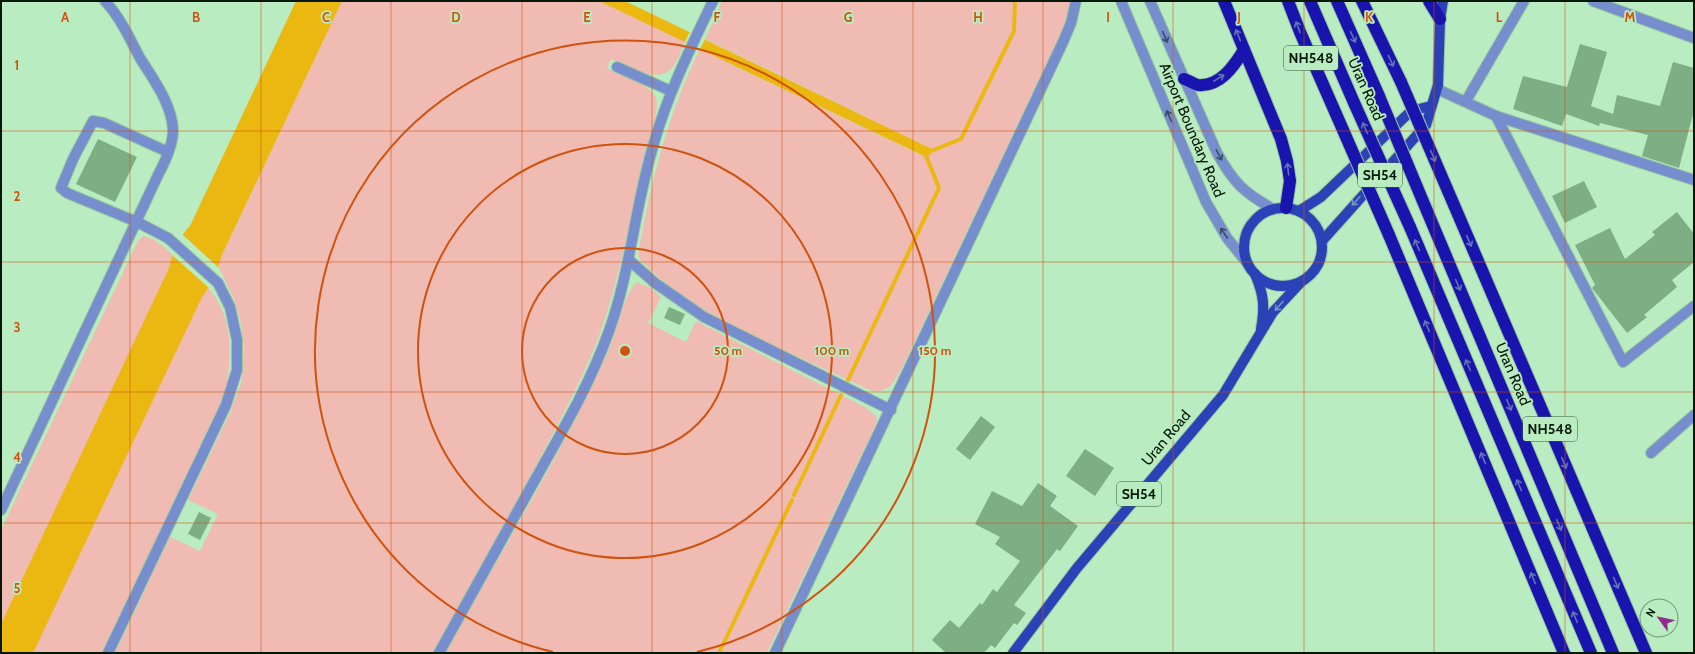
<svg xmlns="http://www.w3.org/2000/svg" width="1695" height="654" font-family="Cabin,sans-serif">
	<rect width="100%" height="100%" fill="#b9ecc0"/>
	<g fill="#efbbb3">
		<path d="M342 1H599L685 41C681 50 678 63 670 70 655 83 626 66 611 59L607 68C618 75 649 83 655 96 662 109 646 148 642 163 629 223 619 283 597 341 579 387 554 431 531 475 499 534 466 594 433 653H115L170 537 200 551 218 514 188 500 230 413 242 380 244 347 240 319 234 299 219 268 221 257Z"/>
		<path d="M722 1H1071L1064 27 1048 60 901 370C892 385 886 396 867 389 812 362 755 339 702 309 680 297 659 278 640 260L638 254C651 183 668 113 700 49L925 157 932 149 705 39Z"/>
		<path d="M143 236C157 238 169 252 179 260 189 270 201 279 210 290 234 319 232 358 225 393L102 653H1V530L138 241Z"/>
		<path d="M637 282 649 287 661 297 648 323 686 342 696 321 841 395 865 407 876 416 877 421 873 430 767 653H445C500 554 560 457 607 354 616 336 623 294 637 282Z"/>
	</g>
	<g fill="#eab810">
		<path d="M296 1H342L221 257C218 272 211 285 202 297L33 653H1V624L169 268C173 252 178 238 190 226Z"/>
		<path d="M599 1H625L932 149 930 155 926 157Z"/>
	</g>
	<g fill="#b9ecc0">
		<path d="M690 32 705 39 700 49 685 41Z"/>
		<path d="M182 234 219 268 209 288 172 255Z"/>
	</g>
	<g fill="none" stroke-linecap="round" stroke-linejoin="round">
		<g stroke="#eab810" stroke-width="4">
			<path d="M926 151H931L961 139 1014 31 1015 1"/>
			<path d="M848 380 939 188 925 153"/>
			<path d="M794 495 841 395"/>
			<path d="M719 653 792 500"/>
		</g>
	</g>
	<g fill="#7dae84">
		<path d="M1580 44 1607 52 1591 106 1613 114 1617 95 1660 106 1673 62 1694 68V110L1679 168 1642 156 1648 135 1600 123 1599 126 1566 114 1562 126 1513 109 1523 76 1567 87Z"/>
		<path d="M98 139 137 157 115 202 76 184Z"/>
		<path d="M1584 181 1597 207 1565 223 1552 196Z"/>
		<path d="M1677 212 1694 234V262L1672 280 1677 287 1644 315 1647 317 1627 333 1592 288 1595 285 1575 245 1610 228 1625 259 1655 235 1652 232Z"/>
		<path d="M669 307 685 314 680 325 664 318Z"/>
		<path d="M981 416 995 427 970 460 956 449Z"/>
		<path d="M1085 449 1114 468 1095 496 1066 476Z"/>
		<path d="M1038 483 1057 496 1050 506 1078 526 1060 551 1057 549 1014 605 1026 613 1017 625 1014 623 995 648 991 645 984 653H946L932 640 950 620 959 628 980 603 982 605 993 589 997 592 1020 561 995 544 1000 537 975 524 992 491 1022 506Z"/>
		<path d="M199 512 211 518 200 540 188 534Z"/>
	</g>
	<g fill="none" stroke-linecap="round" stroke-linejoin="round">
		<g stroke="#99c69f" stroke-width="12">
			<g id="minor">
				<path d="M1121 1 1206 202 1227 238 1248 264"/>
				<path d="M1150 1 1217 153C1234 183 1243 192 1273 209"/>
				<path d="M1593 1 1694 38"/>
				<path d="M617 67 671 91"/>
				<path d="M1437 89 1496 116 1623 362 1694 306"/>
				<path d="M1466 101 1524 1"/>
				<path d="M1496 116 1694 180"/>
				<path d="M629 260 655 283 704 317 891 410"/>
				<path d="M1651 453 1694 415"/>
				<path d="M1 510 159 173C166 160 173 145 173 130 172 104 153 79 140 58 130 39 120 17 105 1"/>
				<path d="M108 653 226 405 237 370V340L230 307 218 283 168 238 137 222 67 193 61 188 73 159 93 121 104 123 168 152"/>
				<path d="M439 653C471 595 504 536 536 478 563 430 591 382 609 331 631 270 635 204 654 143 668 93 691 47 713 1"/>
				<path d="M775 653 1063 42 1071 23 1076 1"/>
			</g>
		</g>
		<g stroke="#99c69f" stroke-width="12">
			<g id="major">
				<circle cx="1283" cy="247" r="39"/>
				<path d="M1299 211 1321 197 1411 111 1431 106"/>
				<path d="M1322 241 1426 125 1438 85 1440 19 1443 1"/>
				<path d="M1255 274C1264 295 1265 307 1261 329"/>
				<path d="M1013 653 1077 568 1223 395 1273 312 1301 282"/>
			</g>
		</g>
		<g stroke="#99c69f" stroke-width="14">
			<g id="highway">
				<path d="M1224 1 1281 139 1287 161 1290 181 1286 208"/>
				<path d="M1288 1 1300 32 1336 114"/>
				<path d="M1310 1 1355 105"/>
				<path d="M1337 1 1379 96"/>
				<path d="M1362 1 1401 82"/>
				<path d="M1429 1 1440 19"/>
				<path d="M1184 79C1188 80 1194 84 1198 85 1220 87 1234 66 1244 50"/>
				<path d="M1454 205 1646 653"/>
				<path d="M1427 211 1613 653"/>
				<path d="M1410 227 1591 653"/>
				<path d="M1389 235 1564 653"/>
			</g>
		</g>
		<use href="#minor" stroke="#778ece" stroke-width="10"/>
		<use href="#major" stroke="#2a41b8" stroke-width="10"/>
		<use href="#highway" stroke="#1914ae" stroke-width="12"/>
		<g stroke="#99c69f" stroke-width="14" stroke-linecap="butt">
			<g id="highway-bridge">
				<path d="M1401 82 1454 205"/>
				<path d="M1379 96 1427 211"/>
				<path d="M1355 105 1410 227"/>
				<path d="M1336 114 1389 235"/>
			</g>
		</g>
		<use href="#highway-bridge" stroke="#1914ae" stroke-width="12"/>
	</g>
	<defs><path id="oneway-shaft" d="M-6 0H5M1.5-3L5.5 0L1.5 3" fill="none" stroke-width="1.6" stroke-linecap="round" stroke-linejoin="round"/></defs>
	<g stroke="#6175b6">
		<use href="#oneway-shaft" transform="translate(1298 27) rotate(-111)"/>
		<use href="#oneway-shaft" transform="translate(1238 35) rotate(-112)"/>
		<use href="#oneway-shaft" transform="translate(1353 37) rotate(66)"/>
		<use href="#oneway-shaft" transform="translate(1391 61) rotate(64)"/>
		<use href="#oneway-shaft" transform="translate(1219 78) rotate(-31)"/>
		<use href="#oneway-shaft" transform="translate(1365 128) rotate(-114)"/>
		<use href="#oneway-shaft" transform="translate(1433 156) rotate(67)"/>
		<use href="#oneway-shaft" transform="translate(1288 169) rotate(-97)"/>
		<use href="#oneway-shaft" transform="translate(1469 241) rotate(67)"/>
		<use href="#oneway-shaft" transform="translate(1417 245) rotate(-113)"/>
		<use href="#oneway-shaft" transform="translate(1458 285) rotate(67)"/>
		<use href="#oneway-shaft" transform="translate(1427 326) rotate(-113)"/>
		<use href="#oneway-shaft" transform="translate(1468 365) rotate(-113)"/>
		<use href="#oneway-shaft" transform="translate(1509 405) rotate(67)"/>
		<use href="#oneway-shaft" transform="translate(1483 458) rotate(-113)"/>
		<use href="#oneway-shaft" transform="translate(1564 463) rotate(67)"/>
		<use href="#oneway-shaft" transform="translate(1519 485) rotate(-113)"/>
		<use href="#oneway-shaft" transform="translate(1559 525) rotate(67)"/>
		<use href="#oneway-shaft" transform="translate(1533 578) rotate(-113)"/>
		<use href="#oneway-shaft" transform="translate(1616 583) rotate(67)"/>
		<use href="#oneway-shaft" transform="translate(1575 617) rotate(-113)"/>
	</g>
	<g stroke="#384d61">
		<use href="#oneway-shaft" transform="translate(1165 37) rotate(67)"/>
		<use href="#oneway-shaft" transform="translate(1169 116) rotate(-113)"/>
		<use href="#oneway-shaft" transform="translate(1219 155) rotate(62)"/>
		<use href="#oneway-shaft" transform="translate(1224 233) rotate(-124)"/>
	</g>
	<g stroke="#7296bc">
		<use href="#oneway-shaft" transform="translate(1356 201) rotate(132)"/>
		<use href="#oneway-shaft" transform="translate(1279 306) rotate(131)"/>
	</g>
	<path fill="none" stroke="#d1520c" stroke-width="1" stroke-opacity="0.55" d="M130 1V653M261 1V653M391 1V653M522 1V653M652 1V653M782 1V653M913 1V653M1043 1V653M1173 1V653M1304 1V653M1434 1V653M1565 1V653M1 131H1694M1 262H1694M1 392H1694M1 523H1694"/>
	<g fill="none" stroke="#d1520c" stroke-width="2">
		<circle cx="625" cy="351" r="103"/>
		<circle cx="625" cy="351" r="207"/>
		<path d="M553 652A310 310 0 1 1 697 652"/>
	</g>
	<g text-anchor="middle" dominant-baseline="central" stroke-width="3.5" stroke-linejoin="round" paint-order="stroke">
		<g fill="#b9ecc0" stroke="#3b573f" stroke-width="1">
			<rect x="1284" y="46" width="54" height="24" rx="3"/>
			<rect x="1358" y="163" width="44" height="24" rx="3"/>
			<rect x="1523" y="417" width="54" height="24" rx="3"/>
			<rect x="1117" y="482" width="44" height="24" rx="3"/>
		</g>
		<g font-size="14" font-weight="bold" fill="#051708">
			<text x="1311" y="58">NH548</text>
			<text x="1380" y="175">SH54</text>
			<text x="1550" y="429">NH548</text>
			<text x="1139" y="494">SH54</text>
		</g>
		<g font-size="15" fill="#051708" stroke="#b9ecc0">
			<text transform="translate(1366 89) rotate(66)">Uran Road</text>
			<text transform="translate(1192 130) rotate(67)">Airport Boundary Road</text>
			<text transform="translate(1513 374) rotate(67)">Uran Road</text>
			<text transform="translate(1166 438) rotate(-50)">Uran Road</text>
		</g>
	</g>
	<g font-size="13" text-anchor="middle" font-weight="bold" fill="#d1520c" stroke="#b9ecc0" stroke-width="3.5" stroke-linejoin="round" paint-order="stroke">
		<text x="65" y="22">A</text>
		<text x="196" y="22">B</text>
		<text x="326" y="22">C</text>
		<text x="456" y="22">D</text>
		<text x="587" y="22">E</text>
		<text x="717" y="22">F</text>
		<text x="848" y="22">G</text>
		<text x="978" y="22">H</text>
		<text x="1108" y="22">I</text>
		<text x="1239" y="22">J</text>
		<text x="1369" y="22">K</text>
		<text x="1499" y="22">L</text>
		<text x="1630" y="22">M</text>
		<text x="17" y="70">1</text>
		<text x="17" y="201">2</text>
		<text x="17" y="332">3</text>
		<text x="17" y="462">4</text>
		<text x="17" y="593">5</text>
	</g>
	<circle cx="625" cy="351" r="6" fill="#d1520c" stroke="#b9ecc0" stroke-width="2"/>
	<g font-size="12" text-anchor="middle" font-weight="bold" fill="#d1520c" stroke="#b9ecc0" stroke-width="3.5" stroke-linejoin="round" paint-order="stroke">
		<text x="728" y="355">50 m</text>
		<text x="832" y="355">100 m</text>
		<text x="935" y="355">150 m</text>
	</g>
	<rect width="1695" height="654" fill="none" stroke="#051708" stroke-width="4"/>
	<g transform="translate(1659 618) rotate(303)"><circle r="19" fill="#b9ecc0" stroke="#719776"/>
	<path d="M0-3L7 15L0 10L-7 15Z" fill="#90298e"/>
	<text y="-6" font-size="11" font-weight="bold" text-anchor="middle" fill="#051708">N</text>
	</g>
</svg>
